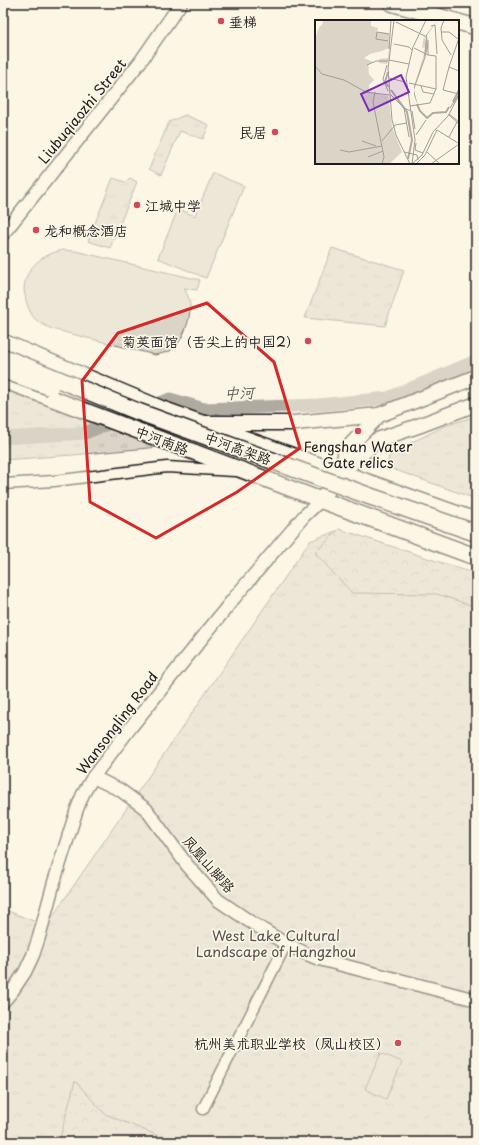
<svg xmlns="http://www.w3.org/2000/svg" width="479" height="1145" font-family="'Playpen Sans','LXGW WenKai TC',sans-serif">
	<defs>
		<pattern id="grass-tufts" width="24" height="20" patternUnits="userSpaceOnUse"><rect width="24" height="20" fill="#dbd5c8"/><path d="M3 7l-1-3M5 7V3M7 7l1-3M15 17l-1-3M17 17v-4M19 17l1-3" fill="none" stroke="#bbb6ab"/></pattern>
		<pattern id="forest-crowns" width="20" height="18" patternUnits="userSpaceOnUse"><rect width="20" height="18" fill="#dbd5c8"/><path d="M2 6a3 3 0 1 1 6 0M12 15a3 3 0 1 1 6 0" fill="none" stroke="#bbb6ab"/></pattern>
	</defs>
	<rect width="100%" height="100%" fill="#fcf5e5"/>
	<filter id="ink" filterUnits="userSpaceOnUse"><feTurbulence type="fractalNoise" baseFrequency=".025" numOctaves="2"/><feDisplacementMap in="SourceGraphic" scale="8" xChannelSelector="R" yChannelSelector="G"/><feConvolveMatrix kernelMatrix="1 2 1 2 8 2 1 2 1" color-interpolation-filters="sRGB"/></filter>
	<g filter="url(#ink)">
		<g fill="url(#grass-tufts)" stroke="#7c7872">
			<path d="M185 115 209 125 203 139 180 131 161 175 149 169 169 122Z"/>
			<path d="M113 178 125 182 130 178 137 182 110 248 88 241Z"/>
			<path d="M332 248 404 270 385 326 305 318Z"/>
			<path d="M3 389 159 447 73 455 3 460Z"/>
			<path d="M476 416V499L387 467 389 456 402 447 445 426Z"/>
			<path d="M336 531 476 579V1142H3V909L46 926 310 541Z"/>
		</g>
		<g fill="url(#forest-crowns)" stroke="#7c7872">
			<path d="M339 529 476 574V607L437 594 352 593 315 553Z"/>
			<path d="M75 1081 105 1114 173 1142H59Z"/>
		</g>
		<g fill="#dbd5c8" stroke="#7c7872">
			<path d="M213 173 244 186 206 278 158 258 178 209 195 216Z"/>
			<path d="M63 250 75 251 200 280 197 290 184 288C187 294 190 300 190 306 191 319 182 344 170 351 165 353 160 354 155 355L52 329C46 326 39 323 34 318 30 313 28 307 26 301 26 297 24 293 24 289 25 267 43 254 63 250Z"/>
			<path d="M381 1053 402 1062 386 1099 365 1089Z"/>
		</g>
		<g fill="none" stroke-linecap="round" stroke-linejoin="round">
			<path stroke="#b0aba1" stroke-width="13" d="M3 438 85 433 170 399 204 409 319 405 388 398 476 361"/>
			<g stroke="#1c1c1c" stroke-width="13">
				<g id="minor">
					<path d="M3 484 54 481 167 467 234 471"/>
					<path d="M203 1109 286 944"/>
				</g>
			</g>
			<g stroke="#1c1c1c" stroke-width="15">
				<g id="tertiary">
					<path d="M3 234 140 62 181 3"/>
					<path d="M93 777 120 790 146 809 187 865 218 900 249 921 286 944 309 955 319 959 476 1000"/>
					<path d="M3 1002 13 990 25 972 33 955 39 937 54 882 77 809 83 794 93 777 131 727 235 597 304 516 321 500"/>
				</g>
			</g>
			<g stroke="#1c1c1c" stroke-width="17">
				<g id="secondary">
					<path d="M204 423H294L379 415 476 377"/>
					<path d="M341 473 377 440 418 426 476 404"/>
					<path d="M321 500 341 473 346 450 379 415"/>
				</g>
			</g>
			<g stroke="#1c1c1c" stroke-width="18">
				<g id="primary">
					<path d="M391 3 455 21"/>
					<path d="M458 22 476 27"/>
					<path d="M3 342 160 408 341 473"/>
					<path d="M3 380 321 500"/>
				</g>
			</g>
			<g stroke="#1c1c1c" stroke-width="19">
				<g id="trunk">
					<path d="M341 473 476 521"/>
					<path d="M321 500 476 557"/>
				</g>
			</g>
			<use href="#minor" stroke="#fcf5e5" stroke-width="10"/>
			<use href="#tertiary" stroke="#fcf5e5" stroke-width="12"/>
			<use href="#secondary" stroke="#fcf5e5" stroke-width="14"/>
			<use href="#primary" stroke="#fcf5e5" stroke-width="15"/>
			<use href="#trunk" stroke="#fcf5e5" stroke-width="16"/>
			<g stroke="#1c1c1c" stroke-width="19" stroke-linecap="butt">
				<g id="trunk-bridge">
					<path d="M3 357 139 412 372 497 476 533"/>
					<path d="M3 370 50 387"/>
				</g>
			</g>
			<use href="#trunk-bridge" stroke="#fcf5e5" stroke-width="16"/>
		</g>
	</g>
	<path d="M0 0H479V1145H0ZM207 303 274 362 300 448 237 492 156 538 90 502 82 381 118 333Z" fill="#fcf5e5" fill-opacity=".55" fill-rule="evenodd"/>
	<path fill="none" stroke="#d62828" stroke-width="3" stroke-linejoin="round" d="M207 303 274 362 300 448 237 492 156 538 90 502 82 381 118 333Z"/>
	<g fill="#d1495b" stroke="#fcf5e5" stroke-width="1.5">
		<circle cx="221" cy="21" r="4"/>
		<circle cx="275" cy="132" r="4"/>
		<circle cx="137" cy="205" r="4"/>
		<circle cx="36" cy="230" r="4"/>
		<circle cx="308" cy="341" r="4"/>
		<circle cx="358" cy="431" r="4"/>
		<circle cx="398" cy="1043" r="4"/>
	</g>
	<g text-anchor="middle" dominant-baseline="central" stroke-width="3.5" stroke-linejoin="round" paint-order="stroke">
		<g font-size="14" fill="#1c1c1c" stroke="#fcf5e5" text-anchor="start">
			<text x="229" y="21">垂梯</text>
			<text x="267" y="132" text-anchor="end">民居</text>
			<text x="145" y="205">江城中学</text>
			<text x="44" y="230">龙和概念酒店</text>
			<text x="300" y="341" text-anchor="end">菊英面馆（舌尖上的中国2）</text>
			<text x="358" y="446" text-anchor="middle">Fengshan Water<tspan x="358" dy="16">Gate relics</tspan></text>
			<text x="390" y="1043" text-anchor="end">杭州美术职业学校（凤山校区）</text>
		</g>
		<g font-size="14" fill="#1c1c1c" stroke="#fcf5e5">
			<text transform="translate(82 111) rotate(-51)">Liubuqiaozhi Street</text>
			<text transform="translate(162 440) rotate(21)">中河南路</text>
			<text transform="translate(238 448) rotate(20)">中河高架路</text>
			<text transform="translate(117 723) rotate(-53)">Wansongling Road</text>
			<text transform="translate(209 864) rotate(49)">凤凰山脚路</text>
		</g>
		<g font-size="14" fill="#555450" stroke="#fcf5e5">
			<text x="276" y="935">West Lake Cultural<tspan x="276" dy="16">Landscape of Hangzhou</tspan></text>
		</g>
		<g font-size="15" font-style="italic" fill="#575551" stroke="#fcf5e5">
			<text transform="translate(239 392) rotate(-2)">中河</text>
		</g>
	</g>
	<g transform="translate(315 20)">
		<rect width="144" height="144" fill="#fcf5e5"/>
		<path d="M9 0H56V6L63 8 62 12 74 13 75 27 74 40 72 44 64 43V39L73 38 74 28 58 32 49 38 58 42 53 45 54 54 59 60 54 65V72L73 76 77 107 87 132 74 144H0V18ZM109 15 112 27 106 48 100 63 111 27 107 28Z" fill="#dbd5c8"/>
		<path d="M15 0H50L54 9 59 11 57 21 73 24V28L67 31 46 36 44 44 54 47 52 52 58 61 53 64 54 70 43 64 41 60H45V56L42 49 34 43H20L18 57 4 51 0 44 4 25 2 12 5 6 9 7ZM0 48 6 55 40 67 37 73 44 77 49 76V91H59L64 112 48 117 46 107 41 108 37 117 46 119 41 120V124L35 122 33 131H28V134L44 130 48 134 41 139 44 144H0ZM72 76H73L77 108 72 114 71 109H66V95L72 94 74 87Z" fill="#dbd5c8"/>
		<path d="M123 0 112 15 113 27 110 39 99 70 103 86 99 75V66L109 38 111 15Z" fill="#b0aba1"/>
		<path fill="none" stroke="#b0aba1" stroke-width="2" d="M73 52 70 62 74 67M76 70 92 92 97 120 93 139M138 82 144 70M102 84 105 91 112 98 118 93 131 92 134 87"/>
		<path fill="none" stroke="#a29e95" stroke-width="1" d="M79 0 73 49 77 100 81 115 95 144M129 0 126 8 127 20 136 35M81 2 112 17M116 6 120 5 122 34M126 12H134L143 19M73 21 61 19 62 12 74 14M79 24 94 27 97 30M99 28 113 35V20M74 29 76 0M74 40 94 44M52 45 61 41H73M72 45 68 59 73 71M0 46 7 54 29 60 51 72 74 75M134 47 144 18M91 57 100 120 97 144M91 57 98 27 111 0M74 58 90 62M94 63 121 69M106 66 108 72 119 74M60 72 58 82 69 137 67 144M75 74 89 88 96 91M144 74 128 70 134 47 144 51M95 86 115 83 121 69V36L113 35M89 88 94 117M135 88 144 74M97 91 100 109M134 94 144 102M134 95 144 104M122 110 143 123M101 115 111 100M134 117 142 102M47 121 61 126M67 121 80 105 92 103M101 123 100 130 108 133M25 130 34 132 67 126M89 132 102 135 103 140M112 132 125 144M53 137 68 131M97 144 107 135 118 112 133 96 144 75M101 144 110 135 122 110M116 144 144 124"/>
		<path fill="#7b2cbf" fill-opacity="0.15" stroke="#7b2cbf" stroke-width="2" d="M86 55 94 72 54 91 46 74Z"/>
		<rect width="144" height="144" fill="none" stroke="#1c1c1c" stroke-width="2"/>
	</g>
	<rect width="479" height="1145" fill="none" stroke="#fcf5e5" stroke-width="16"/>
	<rect x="8" y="8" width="463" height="1129" fill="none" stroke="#1c1c1c" stroke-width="1.5" filter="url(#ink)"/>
</svg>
